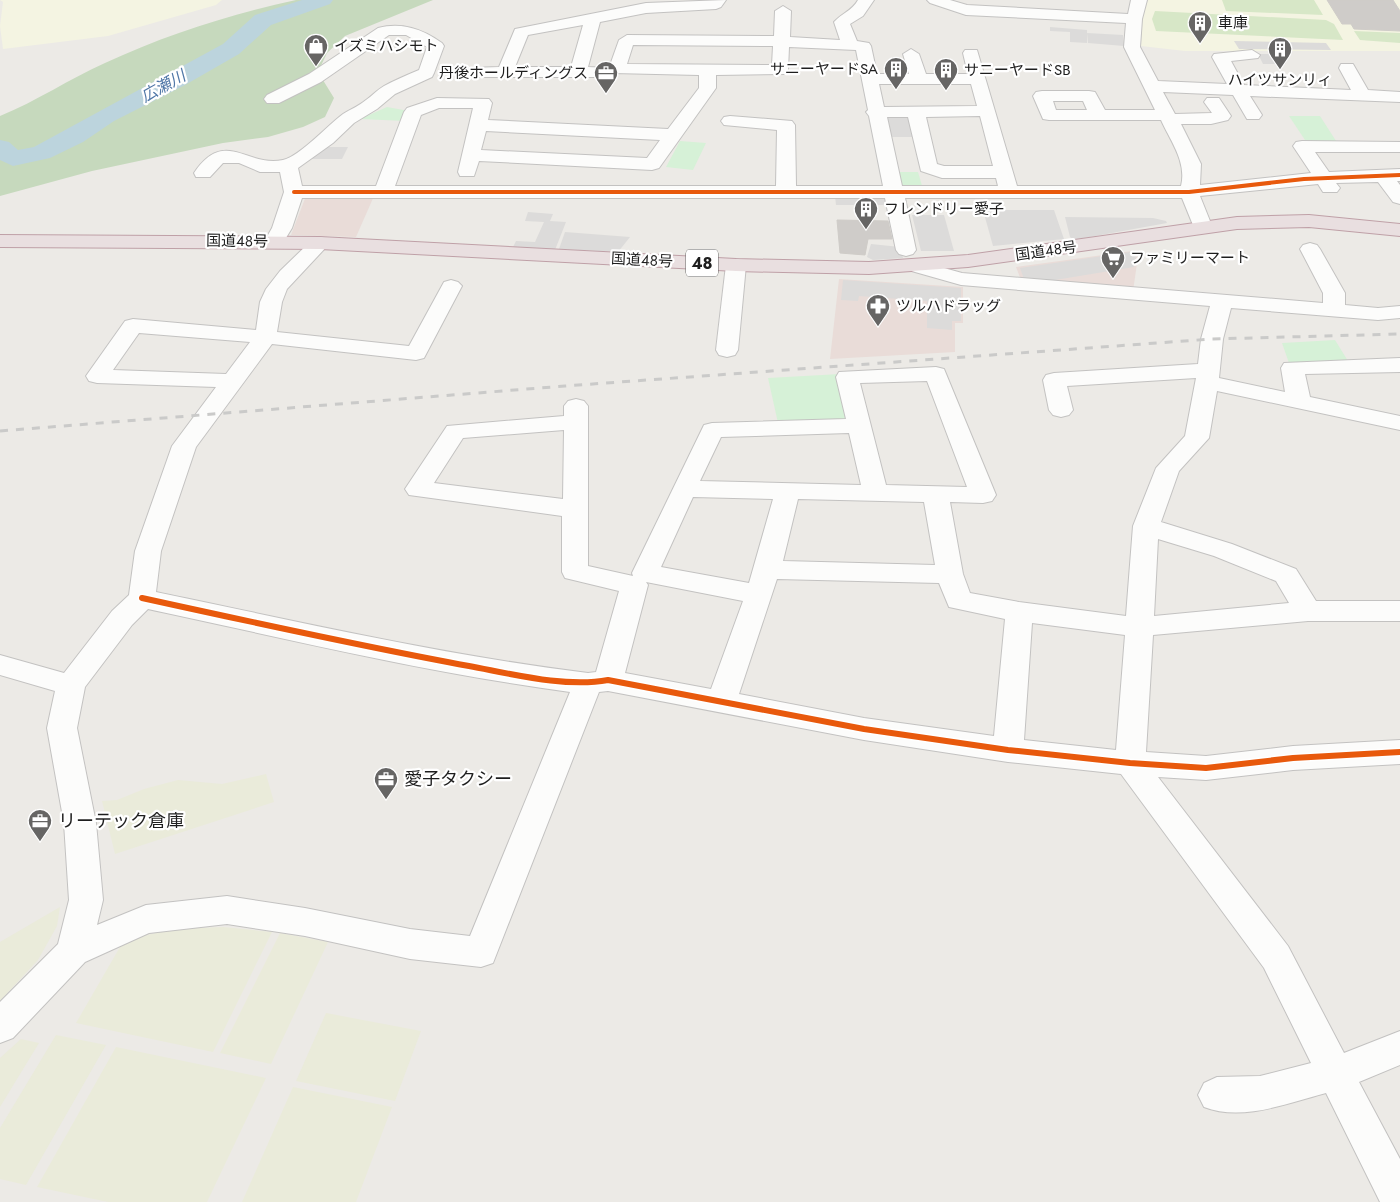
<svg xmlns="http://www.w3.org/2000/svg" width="1400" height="1202" font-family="Jost,'Noto Sans JP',sans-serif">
	<rect width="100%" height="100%" fill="#eceae6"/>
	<g fill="#e9dcd8">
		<path d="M306 196H374L356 237 291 235Z"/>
		<path d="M1139 250 1133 291 1021 280 1016 267Z"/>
		<path d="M839 279 963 287V323H955V352L830 359Z"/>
	</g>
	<g fill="#f4f4e2">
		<path d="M0 0H222L216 5 108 36 3 49 0 26 3 2Z"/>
		<path d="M1148 0H1400V51H1185L1141 46 1143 11Z"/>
	</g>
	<g fill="#eaebda">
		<path d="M266 774 274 802 115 854 102 801 117 800 144 789 178 780 222 784Z"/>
		<path d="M60 907 57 926 38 960 0 1001V942Z"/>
		<path d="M223 927 272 932 213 1052 76 1023 124 940 174 929Z"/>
		<path d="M280 933 328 942 271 1064 220 1053Z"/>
		<path d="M326 1013 421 1031 395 1101 296 1081Z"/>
		<path d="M56 1035 106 1045 26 1185 0 1179V1128Z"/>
		<path d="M21 1039 39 1043 0 1107V1058Z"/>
		<path d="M116 1047 266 1078 207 1202H108L37 1187Z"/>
		<path d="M293 1087 392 1107 356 1202H242Z"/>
	</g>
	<g fill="#d7e7c7">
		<path d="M1222 0H1314L1323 15 1226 11Z"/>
		<path d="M1155 11 1326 20 1334 24 1343 40 1156 31 1152 19Z"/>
		<path d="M1354 31 1400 33V43L1360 40Z"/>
	</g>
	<path fill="#c6d9bd" d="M296 0H433L345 36 327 53 318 72 334 98 325 117 303 127 268 137 223 143 92 171 0 196V116C37 101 69 79 105 63 165 35 231 14 296 0Z"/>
	<g fill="#d6f1d7">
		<path d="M387 107 409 111 405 121 360 119Z"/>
		<path d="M1289 116H1320L1338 144 1307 143Z"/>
		<path d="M680 141 706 143 693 170 666 167Z"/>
		<path d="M891 172H918L923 189H895Z"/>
		<path d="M1335 340 1348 361 1289 363 1282 343Z"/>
		<path d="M840 374 853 420 778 423 768 378Z"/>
	</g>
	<g fill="#dcdbda">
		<path d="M1050 27 1087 30V43L1070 42V32L1050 31Z"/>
		<path d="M1087 33 1123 35 1124 46 1088 43Z"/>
		<path d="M1234 41 1326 43 1331 50 1239 49Z"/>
		<path d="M1258 54H1280L1286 64H1263Z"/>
		<path d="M887 115H902L911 118 915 137H886L882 118Z"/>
		<path d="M322 147H348L342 159H308Z"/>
		<path d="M835 196H887L889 205H836Z"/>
		<path d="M983 210H1054L1064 239 993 246Z"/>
		<path d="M528 212 553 214 550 221 566 222 555 250 513 247 516 241 535 242 544 222 525 221Z"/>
		<path d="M912 215H944L954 251H921Z"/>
		<path d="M1065 217 1153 218 1166 221 1167 223 1073 240 1070 237Z"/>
		<path d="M565 232 630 237 618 252 559 249Z"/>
		<path d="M871 244 900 247 903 258 873 260 867 257Z"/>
		<path d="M1137 251 1134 267 1049 281 1024 279 1020 268Z"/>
		<path d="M843 280 961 288V321H952V330L927 328V301L859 296 858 301 841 300Z"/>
	</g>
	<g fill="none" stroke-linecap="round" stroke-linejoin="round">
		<path fill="#bcd4dd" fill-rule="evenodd" d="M302 0H333L330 4 271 25 239 54 185 85 114 121 83 142 50 158 13 166 0 160V140L9 142 18 150 34 147 223 44 255 15Z"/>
	</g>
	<g fill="#cfccc9" stroke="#cfccc8">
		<path d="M1327 0H1393L1400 11V31L1354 29 1351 24H1342Z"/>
		<path d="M837 220 888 221 892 239H868L865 255 840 253Z"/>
	</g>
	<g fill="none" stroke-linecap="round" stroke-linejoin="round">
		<g stroke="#c3c2c1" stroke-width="2">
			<g id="minor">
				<path d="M726 0 721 7 716 9 646 13 600 22 588 67 609 68 619 40 627 35 774 36 775 11 783 6 791 11 790 37 840 40 834 22C842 13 852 11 858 0H874L863 16 850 24 857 41 869 43 871 46 877 74H909L903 54 911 49 919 54 926 74H968L963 53 965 50H977L1017 186H1181C1187 162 1171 142 1161 120H1049L1043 119 1033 96 1036 92 1042 91H1089L1095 92 1105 110H1155L1124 47 1126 23 966 15 930 3 927 0H950L967 5 1128 14 1131 0H1147L1142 19 1140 47 1158 81 1227 84 1212 57 1214 54 1252 50 1260 55 1258 58 1231 61 1244 85 1351 90 1339 68 1341 64H1353L1368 90 1400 92V102L1250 96 1262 115 1259 119H1247L1233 95 1163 92 1175 114 1212 113 1204 102 1207 98H1219L1231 116 1228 120 1211 124H1181L1201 164 1200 185 1311 173 1293 146 1296 142 1302 141 1400 142V152H1315L1329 172 1400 169V181H1397L1400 185V204L1393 202 1378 182 1336 183 1340 188 1337 192H1323L1318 184 1200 196 1212 226 1209 230H1195L1182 198H905L916 250 913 254 906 256 899 254 896 250 885 198H302L292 228 281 246 274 248 267 246 264 242 272 228 284 192 280 172H260L239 163H223L210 177H196L194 173C225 127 247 168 283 160 299 157 329 124 343 114 351 109 359 106 366 100 372 96 377 90 384 86 395 80 407 75 419 70L427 47 406 35H389L321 82 279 103H267L264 99 267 95 309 74 378 28C402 22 422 29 442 43L444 46 434 73 432 77 395 94 377 109 354 123 333 143 298 168 302 186H376L404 112 407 108 437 98 489 99 492 103 488 120 668 129 699 88V75L613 73 605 77H476L470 76 468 72 470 68 499 67 515 29 646 3ZM583 25 571 67H515L528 35ZM633 45 773 46 772 65 627 64ZM789 47 856 50 868 110 866 112 869 116 883 186H796L795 125 792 121 730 116 724 117 721 121 724 125 777 130 776 186H395L421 115 439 108H473L458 172 460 176H474L479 161 652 170 659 168 716 88V75L786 74 788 70ZM879 84H971L977 106 884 107ZM1053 101H1083L1087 110H1056ZM980 116 993 166H944L937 164 926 117ZM887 117H908L921 171 942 178H996L998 186H902ZM486 131 660 140 647 158 481 150Z"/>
				<path d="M320 237 327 239 330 243 287 289 282 302 277 332 409 346 444 282 451 280 458 282 462 286 424 358 416 360 272 344 196 447 161 551 156 592C300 622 443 655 588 673L596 672 619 591 565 578 562 572V516L409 495 405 489 447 426 564 416V406L568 401 576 399 584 401 588 406V566L633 576 632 573 704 425 712 423 846 419 836 377 839 372 936 367 944 369 996 495 992 501 983 503 950 502 963 574 970 593 1019 602 1126 616 1133 526 1156 468 1185 436 1196 378 1067 386 1073 410 1069 415 1061 417 1053 415 1049 410 1043 380 1046 375 1054 373 1198 364 1201 339 1210 306 961 285 908 270 905 266 908 262 915 260 962 273 1323 303V293L1300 249 1303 245 1310 243 1317 245 1320 249 1345 293V305L1378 308 1400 306V318L1378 320 1231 308 1223 339 1219 378 1285 392 1281 368 1284 363 1400 358V372L1305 374 1310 397 1400 416V430L1217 391 1209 438 1179 471 1161 522 1232 544 1296 569 1316 601H1400V621H1308L1153 635 1146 752 1206 756 1293 746 1400 740V764L1293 770 1206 780 1158 777 1288 946 1344 1053 1400 1031V1065L1359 1082 1400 1159V1202H1380L1326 1093C1288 1103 1242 1122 1204 1107L1198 1095 1204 1083 1217 1077 1260 1076 1311 1063 1264 968 1121 774 1008 762 864 740 608 691 599 692 493 963 481 967 410 959 305 936 227 924 149 933 85 962 13 1038 0 1043V1002L58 944 69 900 64 823 47 728 55 691 0 675V655L64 673 112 611 129 595 135 551 172 446 216 387 97 383 89 381 86 376 125 321 133 319 256 330 260 302 266 289 280 271 313 239ZM139 333 250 342 226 374 113 370ZM927 381 967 487 886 485 860 383ZM564 430 563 499 434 483 463 438ZM849 433 861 485 700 481 721 437ZM693 497 773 499 749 583 661 567ZM798 499 924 502 935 565 783 561ZM1158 539 1214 556 1276 581 1289 603 1154 616ZM777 579 939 583 949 607 1005 619 994 736 864 718 739 694ZM646 582 743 601 711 689 625 673 648 585ZM148 609C288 639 428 673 570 692L470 936 410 929 305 908 227 896 146 905 97 925 103 900 96 823 77 728 85 687 132 625ZM1032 623 1125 635 1116 750 1024 740Z"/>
				<path d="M736 259 743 261 746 265 738 350 735 355 727 357 719 355 716 350 726 265 729 261Z"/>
			</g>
		</g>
		<g stroke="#bfa0a7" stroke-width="2">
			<path id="highway" d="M1309 215 1400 224V236L1309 227 1237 229 968 267 869 274 736 271 320 249 0 247V235L320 237 736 259 869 262 968 255 1237 217Z"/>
		</g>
		<use href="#minor" fill="#fcfcfb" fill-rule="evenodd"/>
		<use href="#highway" fill="#e9dfe0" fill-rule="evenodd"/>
		<path stroke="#cacac9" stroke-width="3" stroke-dasharray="8 8" stroke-linecap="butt" d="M0 431 565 386 1212 339 1400 334"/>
		<g stroke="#fff" stroke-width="5.5">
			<path id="cycleway-far1" d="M294 192H1189L1304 179 1400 175"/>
		</g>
		<g stroke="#fff" stroke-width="9">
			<path id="cycleway" d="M142 598C251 622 360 646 469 666 512 674 566 688 608 680L864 729 1008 750 1130 763 1206 768 1293 758 1400 752"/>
		</g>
		<use href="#cycleway-far1" stroke="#e8590c" stroke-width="4"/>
		<use href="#cycleway" stroke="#e8590c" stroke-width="6"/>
	</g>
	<defs>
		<g id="building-pin" transform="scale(1.25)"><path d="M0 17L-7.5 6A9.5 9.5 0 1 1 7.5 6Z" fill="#666564" stroke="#fff"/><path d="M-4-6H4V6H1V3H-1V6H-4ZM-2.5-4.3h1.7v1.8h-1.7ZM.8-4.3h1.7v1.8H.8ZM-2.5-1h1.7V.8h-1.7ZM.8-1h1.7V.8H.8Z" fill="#fff"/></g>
		<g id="shop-pin" transform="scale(1.25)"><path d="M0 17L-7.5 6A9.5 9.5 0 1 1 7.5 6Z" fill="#666564" stroke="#fff"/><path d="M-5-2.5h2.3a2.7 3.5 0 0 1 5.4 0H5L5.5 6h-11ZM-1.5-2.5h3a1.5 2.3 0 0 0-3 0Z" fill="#fff"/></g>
		<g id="office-pin" transform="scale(1.25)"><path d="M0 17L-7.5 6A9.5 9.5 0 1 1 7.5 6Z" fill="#666564" stroke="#fff"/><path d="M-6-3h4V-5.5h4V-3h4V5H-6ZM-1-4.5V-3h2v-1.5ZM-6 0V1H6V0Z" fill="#fff"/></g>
		<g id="supermarket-pin" transform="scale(1.25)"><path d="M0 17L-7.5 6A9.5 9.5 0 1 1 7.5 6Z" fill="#666564" stroke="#fff"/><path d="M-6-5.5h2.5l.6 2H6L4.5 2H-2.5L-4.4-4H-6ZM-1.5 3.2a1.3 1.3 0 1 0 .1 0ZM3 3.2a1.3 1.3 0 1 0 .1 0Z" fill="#fff"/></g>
		<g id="pharmacy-pin" transform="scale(1.25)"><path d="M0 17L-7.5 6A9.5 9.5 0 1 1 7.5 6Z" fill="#666564" stroke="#fff"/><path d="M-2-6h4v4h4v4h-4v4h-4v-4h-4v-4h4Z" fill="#fff"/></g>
	</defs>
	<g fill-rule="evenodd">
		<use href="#building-pin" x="1200" y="23"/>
		<use href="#shop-pin" x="316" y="46"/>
		<use href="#building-pin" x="1280" y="49"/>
		<use href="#building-pin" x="896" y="69"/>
		<use href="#building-pin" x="946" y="70"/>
		<use href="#office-pin" x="606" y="73"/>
		<use href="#building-pin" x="866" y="209"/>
		<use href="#supermarket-pin" x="1113" y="258"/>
		<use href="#pharmacy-pin" x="878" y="306"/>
		<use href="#office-pin" x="386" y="779"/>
		<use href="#office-pin" x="40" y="821"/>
	</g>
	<g text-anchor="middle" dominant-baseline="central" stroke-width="4.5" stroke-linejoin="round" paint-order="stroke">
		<g font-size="15" fill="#1e1e1e" stroke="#fff" text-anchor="start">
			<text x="1218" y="23">車庫</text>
			<text x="334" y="46">イズミハシモト</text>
			<text x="878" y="69" text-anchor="end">サニーヤードSA</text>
			<text x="964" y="70">サニーヤードSB</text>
			<text x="588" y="73" text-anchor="end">丹後ホールディングス</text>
			<text x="1280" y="80" text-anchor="middle">ハイツサンリィ</text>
			<text x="884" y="209">フレンドリー愛子</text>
			<text x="1130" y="258">ファミリーマート</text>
			<text x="896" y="306">ツルハドラッグ</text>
		</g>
		<g font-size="15" fill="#1e1e1e" stroke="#fff">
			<text transform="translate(237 241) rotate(1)">国道48号</text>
			<text transform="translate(1046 251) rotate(-8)">国道48号</text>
			<text transform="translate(642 260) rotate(3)">国道48号</text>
		</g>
		<g font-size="16" font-style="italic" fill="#5077a7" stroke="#fff">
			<text transform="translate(163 86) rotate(-29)">広瀬川</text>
		</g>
		<rect fill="#fff" stroke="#626262" stroke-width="1" x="686" y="249.5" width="32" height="27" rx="4"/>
		<g font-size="16" font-weight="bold" fill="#1e1e1e">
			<text x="702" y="263">48</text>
		</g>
		<g font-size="18" fill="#1e1e1e" stroke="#fff" text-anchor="start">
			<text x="404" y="779">愛子タクシー</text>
			<text x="58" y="821">リーテック倉庫</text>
		</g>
	</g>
</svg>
